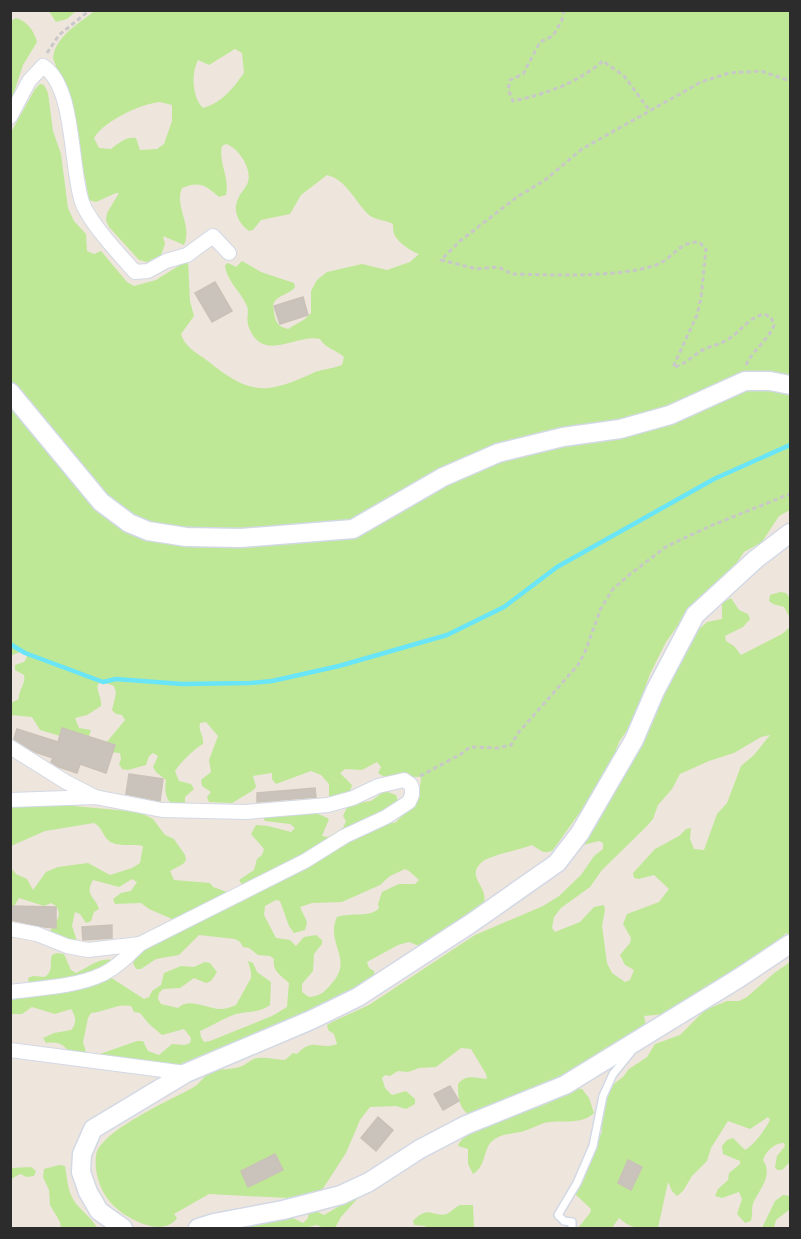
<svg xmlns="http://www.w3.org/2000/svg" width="801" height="1239" font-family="Barlow,sans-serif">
	<rect width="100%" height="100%" fill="#eee5dd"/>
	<g fill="#bee896" fill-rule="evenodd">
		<path d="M96 10 790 11V510L779 516 762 542 744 552 720 587 694 603 666 642 650 674 632 723 619 742 611 764 593 794 553 850C544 855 540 850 532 845 520 850 490 855 482 862 464 878 491 887 483 905L448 933 419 946 409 942 398 945 367 962 369 968 374 971 375 979 366 986 187 1066 175 1065 170 1063 151 1066 97 1055 137 1041H143L148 1051 159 1055 172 1044 185 1045 190 1043 191 1038 184 1029 162 1035 149 1024 140 1013 134 1012 131 1006C118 1003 104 1012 91 1013L88 1018 83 1042 88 1059H74C65 1046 62 1041 46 1043L43 1038 54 1033 71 1030C77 1024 76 1016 71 1009L55 1014 32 1007 22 1014H11V1000L45 993H63L75 991 74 985 29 984 28 978 33 976 45 977C54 970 49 965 52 955L57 953 64 954 71 970 76 973C87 968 102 955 114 961L110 977 144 999 149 997 152 991 161 985 164 973 181 966 194 967 205 962 210 963 217 972 211 981 206 983 194 978 180 988 163 989 159 993 158 999 161 1004 178 1008C189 997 206 1009 221 1009 226 1009 231 1007 236 1005L251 978V972L248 961 253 963 257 972 271 982 270 1005C260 1013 248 1011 236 1014 224 1018 212 1026 200 1031L201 1037 204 1042 210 1041 272 1016 287 1007 289 983C281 975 272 972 274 959L270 956 258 955 249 948 243 947 240 942 235 939 199 935 179 955 156 959 141 969H136L133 963 136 958 151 945 198 919 219 913 251 897 253 892 243 886 239 880 254 870 257 859 262 855 264 849 251 834 256 825 268 826 291 832 295 828 290 824 265 821 262 816C283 815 311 807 329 819L322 836 328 837 343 828 346 821 343 816 348 805 371 801 385 791 396 795 398 801 383 811 384 822 395 823 419 798 421 777 383 776 378 773 381 767 377 762 362 770 345 769 340 773 352 785C350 795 343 798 333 801L329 796V784L321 775 311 771 276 784 272 779V773L253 776 256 787 252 791 232 803 209 802 207 797 211 792 202 786 201 780 211 772 209 760 218 736 206 722 200 723C198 731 204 736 203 744 196 747 179 764 175 771L179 781 191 784 194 789 185 797V803L181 807C166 805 164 793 166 780L156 772 153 767 158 756 153 753 149 756 146 765 128 770 122 769 119 764 121 759 120 753 108 752 106 743 125 720 122 715 116 714 112 710 116 693 114 686 103 682 98 684C96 692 102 697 101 706L87 715 75 718 79 728 91 730 89 736 71 744H66L60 736 40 730 32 717 11 715V703L19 699C18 690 26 684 24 675L15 670V665L24 662 27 657 25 653 20 652 10 656V134L35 89 40 84 44 85 48 93 53 131 61 154 68 208 74 221 86 234 87 251 94 254 101 251 127 282 134 286 156 280 188 260 190 301 194 316 181 334C186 349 198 353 209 362 249 394 265 395 311 374 320 369 332 369 342 365L344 357C336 350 325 348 320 339 297 334 266 361 251 332 244 320 250 314 247 306 241 292 226 280 225 265L228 263 236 267 242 261 261 272 294 283 295 287C289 295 276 295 273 305 275 317 274 326 288 329L305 319 311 313V291L317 280 327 272 362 264 387 270 410 262 419 254C411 251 398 243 394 234 393 231 393 227 393 224 386 220 375 220 369 215 355 202 347 180 327 175L301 195 290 214 261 220 253 230 249 231C239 224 232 211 238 199 240 193 246 188 248 182 252 169 239 148 226 144L222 146C218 162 230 178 226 195L219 197C205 185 200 181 182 188 174 207 193 226 184 245L163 236 165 244 161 255 147 262 139 260 109 227 106 220 107 213 119 193H116L96 202 89 200 85 177 77 152 78 128 53 58C55 36 81 22 96 10ZM235 49 242 53 244 73C232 89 223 102 203 108 192 97 191 73 198 60L209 65ZM160 102 172 105V121L164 144 157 149 140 150 136 138C126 136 119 143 111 149L99 148 94 138C104 121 140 104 160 102ZM405 869 409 871 419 880 415 884H399L382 892 378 904 379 908C371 918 351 912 337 917 325 943 354 959 332 983 325 992 320 996 309 997L302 992V984L313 971 314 954 322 944V940L316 935 304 937 296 946 290 940 276 938 264 915 265 906 276 900 280 901 289 926 294 933 305 930 307 922 300 907 312 903 342 902 380 885 390 876Z"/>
		<path d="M49 11H76L67 19 56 22Z"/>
		<path d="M16 18C27 21 34 31 37 42L23 65 11 101V21Z"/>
		<path d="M780 592 786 593 790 598V618L784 607 773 604 769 601 770 595Z"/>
		<path d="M731 598 739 610 748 614 750 619 743 627 725 636 726 641 734 646 741 655 782 634 790 627V936L786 933 772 947 666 1014 644 1016 646 1025 562 1082 472 1117C459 1109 458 1099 458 1084 466 1074 476 1078 487 1079L486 1074 471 1049 461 1048 436 1067 419 1068 408 1072 398 1071 390 1076 385 1075 382 1078 385 1088 392 1095 406 1091 415 1099V1104L406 1109 396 1106 370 1107 360 1120 346 1153 322 1190 287 1198 209 1194 174 1214 177 1218C163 1239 124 1218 111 1203 100 1191 94 1172 96 1156 99 1131 173 1099 194 1087 202 1082 204 1074 215 1071 224 1068 233 1070 242 1066 247 1064 252 1058 258 1058 266 1057 276 1060 285 1060L293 1053 297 1054C314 1036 319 1051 337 1044L334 1034 328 1030 327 1025 332 1022 369 1005 475 935 543 906 559 896 581 875 594 856 603 849V843L599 841 579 846 695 633 707 622 722 619V603ZM770 735 754 755 741 766 727 803 717 814 704 850 694 849 690 839 691 828 686 829 679 836 655 849 633 873 634 878 639 879 654 875 669 889 659 902 627 914 623 924 631 938 630 943 620 955 625 965 634 970 630 980 625 982 612 973 607 963 602 926 605 910 604 905 594 907 580 922 555 932 552 928 554 917 561 908 590 887 602 870 646 827 653 819 658 805 672 789 680 774 709 761 734 753 761 737Z"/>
		<path d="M52 804 139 812 153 819 165 835 174 839 185 855 186 860 183 864 170 871 174 880 210 883 213 887 227 892 221 899 187 920 172 919 149 909 141 903 115 904 113 899 121 893 131 891 137 882 132 879 119 887 93 880C84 896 96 897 99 909L94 912 91 921 86 923 80 914 75 912 72 926 77 941 74 945 49 934C53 923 64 918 56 906L51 903 44 906 19 898 11 911V868L16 874 27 879 33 890 46 872 58 867 88 863 110 875 132 868 140 863 143 846C132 843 119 848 109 841 103 836 102 827 94 823L45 831 11 846V807Z"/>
		<path d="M790 962V1162L782 1170H778L775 1168 777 1156 785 1146 784 1143C774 1143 766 1151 763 1160 773 1175 761 1187 754 1201 751 1207 753 1214 751 1221L745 1223 737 1214 742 1199 739 1192 722 1198 715 1196 718 1189 728 1180 729 1173 740 1164V1161L723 1154 722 1146 727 1140 733 1138 745 1150C755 1144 764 1131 770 1120L768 1117 750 1129 728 1121 711 1148 707 1161 692 1176 683 1191 677 1196 672 1191 668 1182 658 1228C641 1228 632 1230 619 1218L612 1228H578L590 1213 591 1209 573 1192 576 1185 582 1181 590 1156 602 1132 600 1122 607 1089 623 1077 629 1069 647 1057 655 1044 680 1035 705 1010 727 1001H739L747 997 773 974Z"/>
		<path d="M574 1088 582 1089 589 1098 594 1113C580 1126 561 1119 544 1123 538 1125 533 1128 527 1130 517 1134 503 1133 495 1139 482 1146 488 1165 473 1174L468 1164V1149L458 1146C463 1128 528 1112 546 1104 556 1100 566 1095 574 1088Z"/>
		<path d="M59 1165 65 1166C67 1176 67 1189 73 1199 79 1210 91 1216 97 1228H61L60 1222 50 1205 49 1190 43 1177 44 1169Z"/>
		<path d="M31 1167 36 1171 34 1176 27 1177 20 1174 11 1179V1168Z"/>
		<path d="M783 1195 790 1196 789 1210 776 1220 774 1228H762L775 1201Z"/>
		<path d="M355 1197 358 1198 341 1217 335 1228H324L317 1225 304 1228H227L291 1217 303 1223 308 1218 309 1211H316L324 1215Z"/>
		<path d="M460 1205H473L474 1228H427L425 1226 414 1225 413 1221C429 1204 433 1218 447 1214 451 1212 455 1207 460 1205Z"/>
	</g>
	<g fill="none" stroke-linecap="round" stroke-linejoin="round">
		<path stroke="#6ae5f7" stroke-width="4.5" d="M10 644 25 653 103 682 116 679 182 684 250 683 272 681 339 666 447 635 504 607 557 567 714 479 790 445"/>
	</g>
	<g fill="#c9c3bc" stroke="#cac1b7" stroke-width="1.5">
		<path d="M215 282 232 311 212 322 195 293Z"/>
		<path d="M303 297 308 315 280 324 274 306Z"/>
		<path d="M62 728 115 745 106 773 80 764 77 773 59 767 51 762 53 758 35 752 14 739 17 729 58 742Z"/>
		<path d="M129 774 163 779 160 801 126 794Z"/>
		<path d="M315 788 316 797 257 802V793Z"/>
		<path d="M11 906 56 907V928L44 927 11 920Z"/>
		<path d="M112 925V938L83 940 82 927Z"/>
		<path d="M450 1086 459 1101 443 1110 434 1094Z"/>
		<path d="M378 1117 393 1130 376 1151 361 1138Z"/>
		<path d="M275 1154 283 1170 248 1187 241 1171Z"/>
		<path d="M628 1160 642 1167 631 1190 618 1183Z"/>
	</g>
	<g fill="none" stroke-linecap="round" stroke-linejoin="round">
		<g stroke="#d2d9e5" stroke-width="10">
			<path id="service" d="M572 1228V1222L564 1221 558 1215 577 1183 593 1146 603 1096 613 1074 631 1052"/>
		</g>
		<g stroke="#d2d9e5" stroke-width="16">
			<g id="minor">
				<path d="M10 117 29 81 43 66C75 86 70 166 82 202 89 222 120 255 135 272L148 271 166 261 187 255 213 236 229 253"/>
				<path d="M10 747 66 782 93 796"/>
				<path d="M10 800 95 797 162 810 246 812 328 805 353 798 378 786 404 780 410 784 412 788V795L409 802 386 817 345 836 305 861 140 944 88 950 67 946 37 934 10 929"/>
				<path d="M10 992C41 988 75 987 103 974 117 967 129 955 140 944"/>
				<path d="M10 1050 186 1073"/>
			</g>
		</g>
		<g stroke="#d2d9e5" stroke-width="21">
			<g id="tertiary">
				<path d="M10 392 101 502 129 523 148 531 186 537 241 538 353 529 443 477 498 453 563 437 620 429 670 415 745 381H770L790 385"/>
				<path d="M123 1228 99 1211 88 1192 81 1172 82 1154 93 1129 186 1073 311 1020 358 997 470 924 557 863 580 833 634 740 655 691 695 615 756 559 790 533"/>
				<path d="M198 1228 214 1223 283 1210 341 1195 369 1182 420 1149 466 1125 565 1085 739 978 790 944"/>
			</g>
		</g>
		<g stroke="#c8c8c8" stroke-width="3" stroke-dasharray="4.5 3" stroke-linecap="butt">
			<path d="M564 10 562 20 553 36 540 42 523 74 510 80 508 89 513 101C546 94 577 83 603 61L624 76 650 111"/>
			<path d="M47 53 59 35 90 10"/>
			<path d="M746 365C753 350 769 339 774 325L771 317 764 314C744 320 741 333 725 341 716 346 706 347 698 353 690 358 683 366 673 367L697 315 701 298 706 249 699 242C679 241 673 259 656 265 618 278 552 275 512 274L498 267 477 269 441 260 460 241 517 197 545 180 582 149 701 82 729 73 761 71 790 81"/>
			<path d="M420 776 461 754 470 747 498 748 511 745 518 733 578 665 585 652 601 608 613 589 629 575 667 546 715 524 790 494"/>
		</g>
		<use href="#service" stroke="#fff" stroke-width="7"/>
		<use href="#minor" stroke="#fff" stroke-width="14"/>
		<use href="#tertiary" stroke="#fff" stroke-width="18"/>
	</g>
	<rect width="801" height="1239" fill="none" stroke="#2c2c2c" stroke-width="24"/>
</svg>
